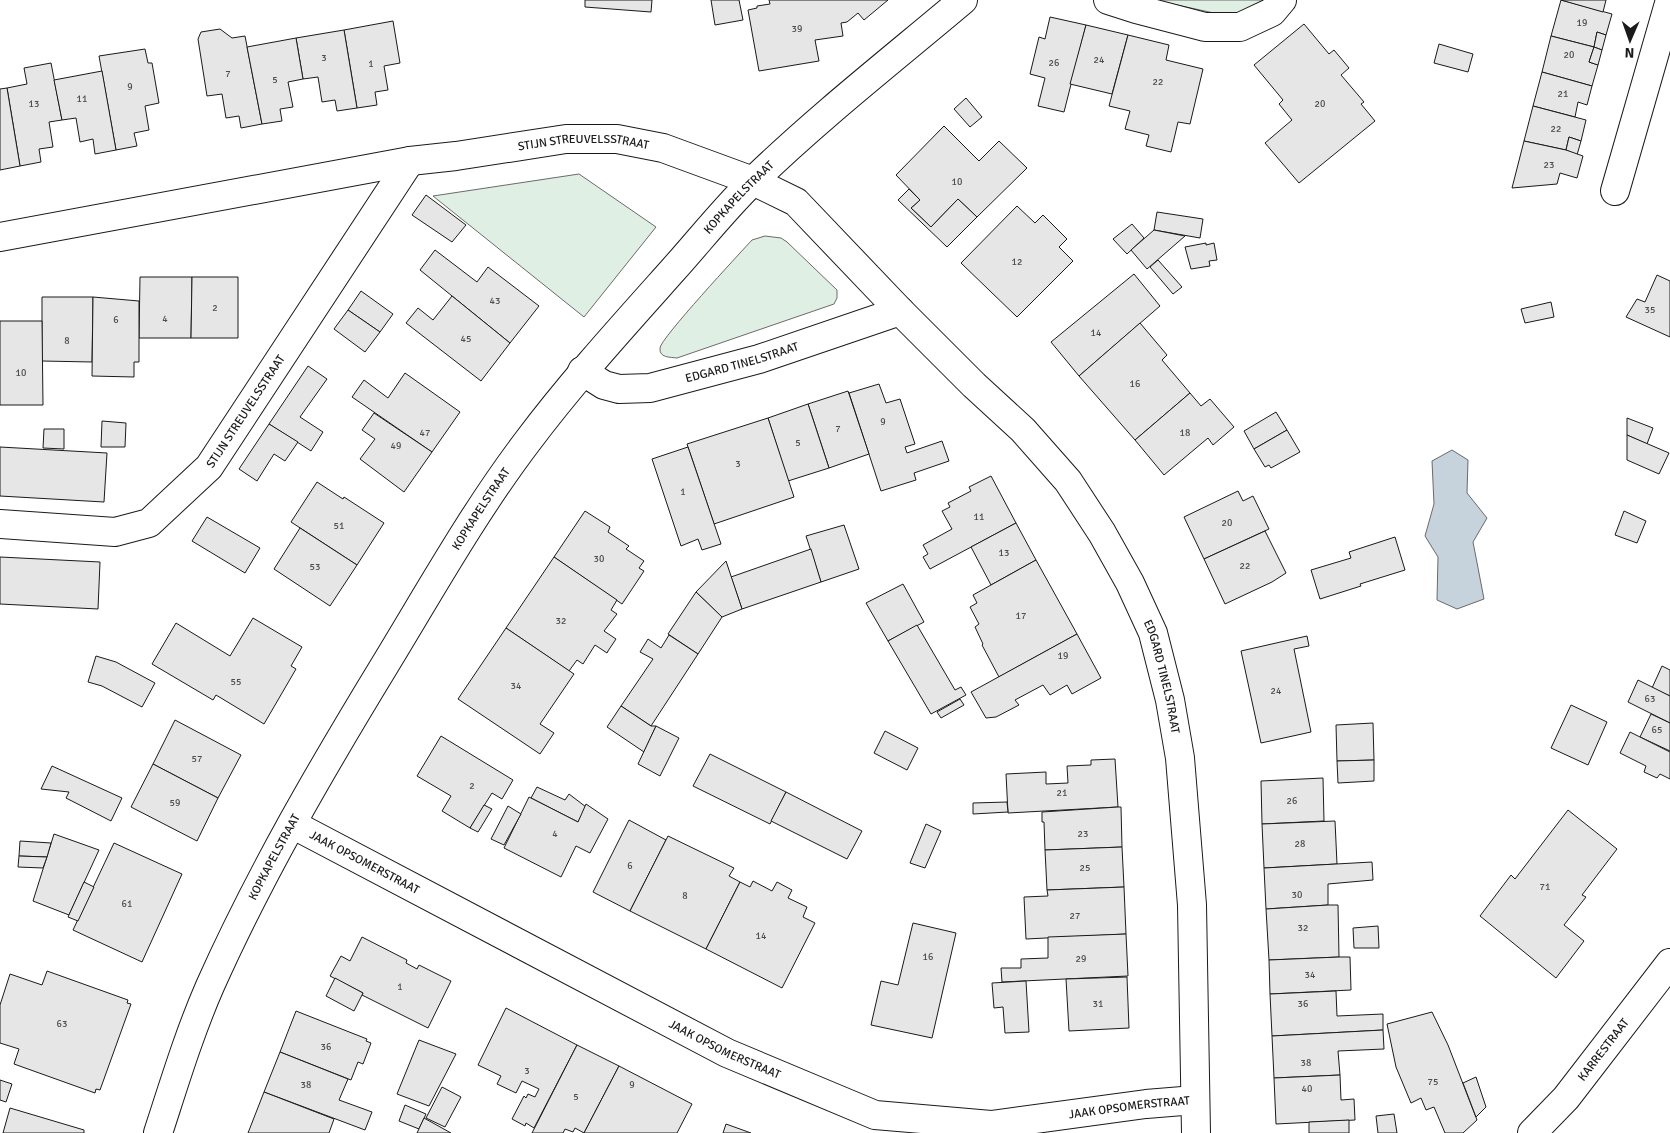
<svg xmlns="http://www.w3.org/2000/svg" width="1670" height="1133" font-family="Signika,sans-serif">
	<rect width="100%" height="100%" fill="#fff"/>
	<g fill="#e0efe3" stroke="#6a6a6a">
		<path d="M1154 0H1272L1246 15H1223Z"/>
		<path d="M579 174 656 227 584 317 433 196Z"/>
		<path d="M765 236 781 238 787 242 837 290V298L834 304 677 358C670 357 659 358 660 348 660 339 740 253 752 240Z"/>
	</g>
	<path fill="#c6d2dc" stroke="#6a6a6a" d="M1452 450 1468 460 1467 493 1487 518 1473 542 1484 599 1457 609 1437 600 1438 557 1425 536 1434 504 1432 461Z"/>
	<g fill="#e6e6e6" stroke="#1a1a1a">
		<path d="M585 0H652L651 12 585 7Z"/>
		<path d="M711 0H739L743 20 715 25Z"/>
		<path d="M769 0H888L864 20 858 13 847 22 841 23 843 36 815 40 819 61 759 71 748 10 757 8V6L770 4Z"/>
		<path d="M1561 0 1612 14 1606 35 1597 32 1594 47 1551 36Z"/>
		<path d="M1561 0H1606L1603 12Z"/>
		<path d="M1050 17 1086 25 1064 112 1038 106 1045 78 1030 74 1039 37 1045 39Z"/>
		<path d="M393 21 400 63 384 66 388 90 375 92 377 105 357 108 344 30Z"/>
		<path d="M1304 24 1329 54 1334 50 1349 68 1341 75 1364 102 1361 104 1375 121 1299 183 1265 143 1292 120 1279 104 1283 100 1254 65Z"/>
		<path d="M1086 25 1128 35 1112 94 1070 84Z"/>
		<path d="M220 29 232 38 245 36 262 124 241 128 239 116 226 118 222 94 207 96 198 39 201 32Z"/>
		<path d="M344 30 357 108 337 111 335 100 322 102 318 77 303 79 296 38Z"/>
		<path d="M1597 32 1606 35 1602 50 1594 47Z"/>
		<path d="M1128 35 1169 45 1166 60 1203 69 1190 124 1178 122 1171 152 1146 146 1149 135 1125 129 1130 111 1109 106Z"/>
		<path d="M1551 36 1594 47 1589 62 1598 65 1592 86 1542 72Z"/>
		<path d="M296 38 303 79 288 82 293 107 280 109 282 121 262 124 247 47Z"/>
		<path d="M1439 44 1473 54 1468 72 1434 63Z"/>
		<path d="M1594 47 1602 50 1598 65 1589 62Z"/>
		<path d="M145 49 148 63H152L159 103 145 106 149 130 134 133 137 146 116 150 99 56Z"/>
		<path d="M51 63 62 120 49 122 53 147 39 149 41 162 20 166 7 88 27 84 24 68Z"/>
		<path d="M102 71 116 150 95 154 93 139 80 142 76 118 62 120 54 80Z"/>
		<path d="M1542 72 1592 86 1587 105 1578 102 1575 117 1533 106Z"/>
		<path d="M7 88 20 166 0 170V89Z"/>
		<path d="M966 98 982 117 970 127 954 109Z"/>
		<path d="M1533 106 1586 120 1581 141 1569 137 1566 150 1524 141Z"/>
		<path d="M944 126 979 161 999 141 1027 168 977 217 958 199 931 227 911 208 920 200 896 175Z"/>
		<path d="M1569 137 1581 141 1577 155 1566 150Z"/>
		<path d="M1524 141 1566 150 1583 156 1577 178 1560 173 1557 184 1512 188Z"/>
		<path d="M909 189 920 200 911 208 931 227 958 199 977 217 947 247 898 200Z"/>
		<path d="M426 195 466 225 452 242 412 215Z"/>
		<path d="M1017 206 1035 223 1043 215 1067 239 1059 247 1073 261 1017 317 961 263Z"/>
		<path d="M1157 212 1203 219 1200 238 1154 230Z"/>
		<path d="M1132 224 1144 238 1127 254 1113 239Z"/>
		<path d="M1154 230 1185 236 1147 269 1131 250Z"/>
		<path d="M1206 243V245L1214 243 1217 260 1209 261 1210 266 1191 269 1185 247Z"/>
		<path d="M435 250 477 282 488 267 539 306 510 343 420 270Z"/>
		<path d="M1158 260 1182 287 1173 294 1150 267Z"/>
		<path d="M1134 274 1160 306 1079 376 1051 342Z"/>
		<path d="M1657 275 1670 281V337L1626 317 1637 299 1645 302Z"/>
		<path d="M140 277H192L191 338H139Z"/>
		<path d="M192 277H238V338H191Z"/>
		<path d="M361 291 393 314 380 332 348 310Z"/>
		<path d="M452 296 510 343 481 381 406 323 418 308 433 320Z"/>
		<path d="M42 297H93L92 362 42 361Z"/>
		<path d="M93 297 139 301V362H134V377L92 376Z"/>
		<path d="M1551 302 1554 317 1525 323 1521 309Z"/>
		<path d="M348 310 380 332 365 352 334 329Z"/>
		<path d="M0 321H42L43 405H0Z"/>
		<path d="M1140 323 1167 355 1162 360 1190 393 1135 440 1079 376Z"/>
		<path d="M308 366 327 379 300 417 323 432 311 451 269 424Z"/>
		<path d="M405 373 460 412 432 452 352 397 364 380 388 398Z"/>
		<path d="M879 384 886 403 900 399 915 444 905 447 907 453 942 441 949 461 914 473 916 480 881 491 849 393Z"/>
		<path d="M848 391 869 454 829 468 808 404Z"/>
		<path d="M1190 393 1201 406 1210 399 1234 427 1213 445 1208 438 1164 475 1135 440Z"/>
		<path d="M808 404 829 468 788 481 768 418Z"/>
		<path d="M1276 412 1287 430 1254 449 1244 431Z"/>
		<path d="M374 413 432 452 404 492 360 459 375 439 362 430Z"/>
		<path d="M768 418 794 497 714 524 687 444Z"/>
		<path d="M1627 418 1653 428 1647 444 1627 435Z"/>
		<path d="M102 421 126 423 125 447H101Z"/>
		<path d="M269 424 298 442 285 461 274 454 257 481 239 469Z"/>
		<path d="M44 429H64V449L43 448Z"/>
		<path d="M1287 430 1300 452 1271 468 1269 465 1265 467 1254 449Z"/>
		<path d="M1627 435 1669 453 1659 474 1627 460Z"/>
		<path d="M0 447 107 453 104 502 0 496Z"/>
		<path d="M688 447 721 544 702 550 698 539 681 546 652 459Z"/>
		<path d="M991 476 1016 523 930 569 923 557 928 554 923 545 952 529 942 511 950 507 948 503 971 491 969 487Z"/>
		<path d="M317 482 343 499 344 497 384 523 357 565 291 522Z"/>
		<path d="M1238 491 1243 501 1253 496 1269 529 1204 559 1184 517Z"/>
		<path d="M585 511 610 527 608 532 629 546 626 549 644 561 639 568 644 571 622 604 554 557Z"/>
		<path d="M1624 511 1646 521 1637 543 1615 535Z"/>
		<path d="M207 517 260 548 245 573 192 541Z"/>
		<path d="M1016 523 1036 560 991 585 971 547Z"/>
		<path d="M844 525 859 569 821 582 806 536Z"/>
		<path d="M300 528 357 565 330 606 274 569Z"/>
		<path d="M1265 531 1286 573 1272 582 1225 604 1204 559Z"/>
		<path d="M1395 537 1405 570 1360 584 1361 586 1320 599 1311 570 1351 558 1349 552Z"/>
		<path d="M811 549 821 582 742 609 731 577Z"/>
		<path d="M0 557 100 562 98 609 0 604Z"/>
		<path d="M554 557 617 600 611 610 617 614 604 631 616 639 608 651 607 653 595 645 583 664 577 660 569 671 506 628Z"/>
		<path d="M1036 560 1077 634 999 677 982 645 983 644 975 627 979 624 970 607 977 603 973 595Z"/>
		<path d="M726 561 742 609 722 617 696 592Z"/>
		<path d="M903 584 924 622 888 641 866 603Z"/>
		<path d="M696 592 722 617 698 654 668 634Z"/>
		<path d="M253 618 302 647 291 666 296 669 264 724 216 695 213 700 152 664 176 623 230 656Z"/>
		<path d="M917 625 955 690 961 687 966 695 931 714 888 641Z"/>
		<path d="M506 628 574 674 540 724 554 733 540 754 458 699Z"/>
		<path d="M1077 634 1101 678 1072 694 1067 685 1050 695 1043 685 1015 700 1019 705 996 717 986 718 971 692Z"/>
		<path d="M669 635 698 654 651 726 621 706 653 659 640 652 648 639 661 648Z"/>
		<path d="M1307 636 1309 646 1294 649 1311 732 1261 743 1241 651Z"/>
		<path d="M96 656 116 662 155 683 142 707 102 686 88 682Z"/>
		<path d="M1662 666 1670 670V696L1652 688Z"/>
		<path d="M1638 680 1670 696V723L1628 702Z"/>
		<path d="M960 699 964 705 941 718 937 712Z"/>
		<path d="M1571 705 1607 722 1588 765 1551 748Z"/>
		<path d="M621 706 651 726H656L644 752 607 727Z"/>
		<path d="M1651 714 1670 723V751L1640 737Z"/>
		<path d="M175 720 241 755 218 798 153 764Z"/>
		<path d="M1373 723 1374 760 1337 761 1336 725Z"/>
		<path d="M656 726 679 738 660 776 638 764Z"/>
		<path d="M885 731 918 748 907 770 874 753Z"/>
		<path d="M1630 732 1670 752V779L1660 774 1657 778 1644 772 1646 766 1620 753Z"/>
		<path d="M441 736 513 780 502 799 492 793 470 828 442 811 451 796 417 776Z"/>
		<path d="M710 754 786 792 770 824 693 786Z"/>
		<path d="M1115 759 1118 807 1008 813 1006 774 1046 772V784L1068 783 1067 766 1091 765V760Z"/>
		<path d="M1374 760V781L1338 783 1337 761Z"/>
		<path d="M153 764 218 798 197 841 131 807Z"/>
		<path d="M52 766 122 798 111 821 66 798 69 792 41 789Z"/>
		<path d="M1323 778 1324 821 1262 824 1261 781Z"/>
		<path d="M537 787 565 800 569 794 586 807 578 822 531 798Z"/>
		<path d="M786 792 862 831 847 859 771 821Z"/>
		<path d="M529 797 578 822 586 804 608 819 590 853 576 846 561 877 504 848Z"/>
		<path d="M1007 802 1008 812 973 814V803Z"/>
		<path d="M484 805 492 809 478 832 470 828Z"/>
		<path d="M508 806 521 814 504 845 491 839Z"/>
		<path d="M1118 807H1121L1122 847 1045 850 1044 822H1042V812Z"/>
		<path d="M1568 810 1617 849 1582 895 1586 897 1564 925 1584 941 1556 978 1480 916 1511 875 1515 879Z"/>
		<path d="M629 820 666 840 630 911 593 892Z"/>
		<path d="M1335 821 1337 864 1264 868 1262 824Z"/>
		<path d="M926 824 941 831 925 868 910 863Z"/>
		<path d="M54 834 99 850 69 915 33 901Z"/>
		<path d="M668 836 734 868 729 876 740 882 706 949 630 911Z"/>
		<path d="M20 841 51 843 47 857 19 856Z"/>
		<path d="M114 843 182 874 142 962 73 930Z"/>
		<path d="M1122 847 1124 887 1047 890 1045 850Z"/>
		<path d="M19 856 47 857 43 868 18 867Z"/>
		<path d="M1372 862 1373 880 1328 884V905L1266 909 1264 868Z"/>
		<path d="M753 881 772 891 777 882 792 890 788 898 807 907 803 917 815 923 782 988 706 949 740 882 750 887Z"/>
		<path d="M84 882 94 887 78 921 68 917Z"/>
		<path d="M1124 887 1126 934 1026 939 1024 897 1048 896 1047 890Z"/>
		<path d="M1328 905H1338L1339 957 1269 960 1266 909Z"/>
		<path d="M913 923 956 933 932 1038 871 1025 881 981 898 985Z"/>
		<path d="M1378 926 1379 948H1354L1353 928Z"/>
		<path d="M1126 934 1128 976 1002 982 1001 968H1021V959L1048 958V937Z"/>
		<path d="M362 937 407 960 406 963 417 969 419 965 451 981 428 1028 362 995 363 993 330 976 341 956 350 961Z"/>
		<path d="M1339 957H1350L1351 990 1270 994 1269 960Z"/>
		<path d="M47 971 128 1000 127 1003 131 1004 100 1090 96 1089 95 1093 14 1064 19 1049 0 1043V1005L10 974 42 985Z"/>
		<path d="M1127 977 1129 1028 1069 1031 1066 979Z"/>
		<path d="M335 978 363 993 354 1011 326 996Z"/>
		<path d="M1026 981 1029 1032 1005 1033 1003 1007 994 1008 992 983Z"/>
		<path d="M1336 991 1337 1016 1383 1014V1030L1272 1036 1270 994Z"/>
		<path d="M506 1008 577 1045 534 1128 526 1123 525 1126 512 1119 524 1096 526 1098 528 1094 535 1097 539 1089 522 1081 516 1093 497 1084 501 1076 478 1065Z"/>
		<path d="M296 1011 367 1039 366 1041 371 1043 363 1064 358 1062 351 1080 280 1052Z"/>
		<path d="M1432 1012 1448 1045 1477 1120 1463 1133H1445L1434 1107 1426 1110 1421 1098 1411 1103 1396 1067 1387 1024Z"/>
		<path d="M1383 1030 1384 1049 1338 1051 1340 1075 1274 1078 1272 1036Z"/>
		<path d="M419 1040 456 1054 429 1106 397 1094Z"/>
		<path d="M577 1045 619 1066 584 1133 575 1128 573 1132 565 1129 563 1133H532Z"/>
		<path d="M280 1052 348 1079 339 1100 372 1112 365 1130 264 1092Z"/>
		<path d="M619 1066 692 1104 677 1133H584Z"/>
		<path d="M1340 1075 1341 1100 1354 1099 1355 1120 1276 1124 1274 1078Z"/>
		<path d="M1476 1077 1486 1107 1476 1117 1463 1083Z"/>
		<path d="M0 1080 12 1084 6 1102 0 1100Z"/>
		<path d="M442 1087 461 1097 445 1127 426 1118Z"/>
		<path d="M264 1092 334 1119 329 1133H248Z"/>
		<path d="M405 1105 426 1114 419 1129 399 1121Z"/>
		<path d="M10 1108 84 1130V1133H3Z"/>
		<path d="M1394 1114 1397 1133H1378L1376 1116Z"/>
		<path d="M424 1118 451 1133H417Z"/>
		<path d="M1349 1120V1133H1309V1122Z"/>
		<path d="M726 1124 751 1133H723Z"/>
	</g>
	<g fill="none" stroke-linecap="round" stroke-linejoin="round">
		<g stroke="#1a1a1a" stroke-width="30">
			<g id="street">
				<path d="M1108 0 1136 9 1205 27H1240L1272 12 1282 0"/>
				<path d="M1615 191 1670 0"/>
				<path id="s1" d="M0 237 410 161 456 156 566 139H617L663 148 753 181 796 202 900 311 974 385 1023 430 1068 481 1102 533 1130 583 1153 633 1170 700 1180 758 1192 905 1196 1133"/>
				<path id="s2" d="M582 371 604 385 619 389 650 388 759 359 900 311"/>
				<path id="s3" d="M0 524 115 532 149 523 209 467 410 161"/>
				<path id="s4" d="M292 824 727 1053 875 1115 991 1125 1146 1104 1195 1100"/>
				<path id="s5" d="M158 1133C174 1084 189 1034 210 986 260 874 322 768 386 663 431 589 474 512 527 442 572 382 623 326 673 270 700 240 725 208 754 180 819 117 893 59 963 0"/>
				<path id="s6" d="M1532 1133 1566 1098 1670 963"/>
			</g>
		</g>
		<use href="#street" stroke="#fff" stroke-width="28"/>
	</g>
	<g text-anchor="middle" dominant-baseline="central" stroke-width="4" stroke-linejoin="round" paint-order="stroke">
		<g font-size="10" fill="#4d4d4d">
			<text x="1582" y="23">19</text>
			<text x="797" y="29">39</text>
			<text x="1569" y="55">20</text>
			<text x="324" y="58">3</text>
			<text x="1099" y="60">24</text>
			<text x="1054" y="63">26</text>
			<text x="371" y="64">1</text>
			<text x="228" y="74">7</text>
			<text x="275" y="80">5</text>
			<text x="1158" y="82">22</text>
			<text x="130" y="87">9</text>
			<text x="1563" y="94">21</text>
			<text x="82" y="99">11</text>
			<text x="34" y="104">13</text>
			<text x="1320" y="104">20</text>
			<text x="1556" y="129">22</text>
			<text x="1549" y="165">23</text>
			<text x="957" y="182">10</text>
			<text x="1017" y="262">12</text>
			<text x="495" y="301">43</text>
			<text x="215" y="308">2</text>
			<text x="1650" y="310">35</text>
			<text x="165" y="319">4</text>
			<text x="116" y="320">6</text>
			<text x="1096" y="333">14</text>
			<text x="466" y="339">45</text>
			<text x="67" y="341">8</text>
			<text x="21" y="373">10</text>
			<text x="1135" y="384">16</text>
			<text x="883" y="422">9</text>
			<text x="838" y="429">7</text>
			<text x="425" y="433">47</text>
			<text x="1185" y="433">18</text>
			<text x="798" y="443">5</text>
			<text x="396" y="446">49</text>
			<text x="738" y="464">3</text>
			<text x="683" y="492">1</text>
			<text x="979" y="517">11</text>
			<text x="1227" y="523">20</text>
			<text x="339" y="526">51</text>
			<text x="1004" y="553">13</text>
			<text x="599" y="559">30</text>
			<text x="1245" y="566">22</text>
			<text x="315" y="567">53</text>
			<text x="1021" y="616">17</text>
			<text x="561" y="621">32</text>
			<text x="1063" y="656">19</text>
			<text x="236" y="682">55</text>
			<text x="516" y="686">34</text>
			<text x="1276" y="691">24</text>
			<text x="1650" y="699">63</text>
			<text x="1657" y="730">65</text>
			<text x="197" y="759">57</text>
			<text x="472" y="786">2</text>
			<text x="1062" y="793">21</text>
			<text x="1292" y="801">26</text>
			<text x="175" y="803">59</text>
			<text x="555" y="834">4</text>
			<text x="1083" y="834">23</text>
			<text x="1300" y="844">28</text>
			<text x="630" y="866">6</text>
			<text x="1085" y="868">25</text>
			<text x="1545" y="887">71</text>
			<text x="1297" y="895">30</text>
			<text x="685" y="896">8</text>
			<text x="127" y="904">61</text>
			<text x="1075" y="916">27</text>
			<text x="1303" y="928">32</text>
			<text x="761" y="936">14</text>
			<text x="928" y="957">16</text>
			<text x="1081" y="959">29</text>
			<text x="1310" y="975">34</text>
			<text x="400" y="987">1</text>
			<text x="1098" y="1004">31</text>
			<text x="1303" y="1004">36</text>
			<text x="62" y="1024">63</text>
			<text x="326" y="1047">36</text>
			<text x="1306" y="1063">38</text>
			<text x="527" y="1071">3</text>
			<text x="1433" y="1082">75</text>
			<text x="306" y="1085">38</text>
			<text x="632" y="1085">9</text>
			<text x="1307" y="1089">40</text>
			<text x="576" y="1097">5</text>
		</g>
		<g font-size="12" fill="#1a1a1a" stroke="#fff">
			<text stroke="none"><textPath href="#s1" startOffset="592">STIJN STREUVELSSTRAAT</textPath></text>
			<text stroke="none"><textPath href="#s5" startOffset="1110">KOPKAPELSTRAAT</textPath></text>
			<text stroke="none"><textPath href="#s2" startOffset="168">EDGARD TINELSTRAAT</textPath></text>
			<text stroke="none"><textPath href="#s3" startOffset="299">STIJN STREUVELSSTRAAT</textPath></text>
			<text stroke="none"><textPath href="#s5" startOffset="705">KOPKAPELSTRAAT</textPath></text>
			<text stroke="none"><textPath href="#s1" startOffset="1425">EDGARD TINELSTRAAT</textPath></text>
			<text stroke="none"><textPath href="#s5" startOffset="300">KOPKAPELSTRAAT</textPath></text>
			<text stroke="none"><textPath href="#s4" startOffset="82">JAAK OPSOMERSTRAAT</textPath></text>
			<text stroke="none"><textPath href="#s4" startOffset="488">JAAK OPSOMERSTRAAT</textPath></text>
			<text stroke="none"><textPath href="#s6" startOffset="110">KARRESTRAAT</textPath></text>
			<text stroke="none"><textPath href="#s4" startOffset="908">JAAK OPSOMERSTRAAT</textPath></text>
		</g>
	</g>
	<g transform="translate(1630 40) rotate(182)" stroke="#ffffff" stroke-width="4" paint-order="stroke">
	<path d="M0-4L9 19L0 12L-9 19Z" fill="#1a1a1a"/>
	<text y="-8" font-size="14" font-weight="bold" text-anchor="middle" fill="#1a1a1a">N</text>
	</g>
</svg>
